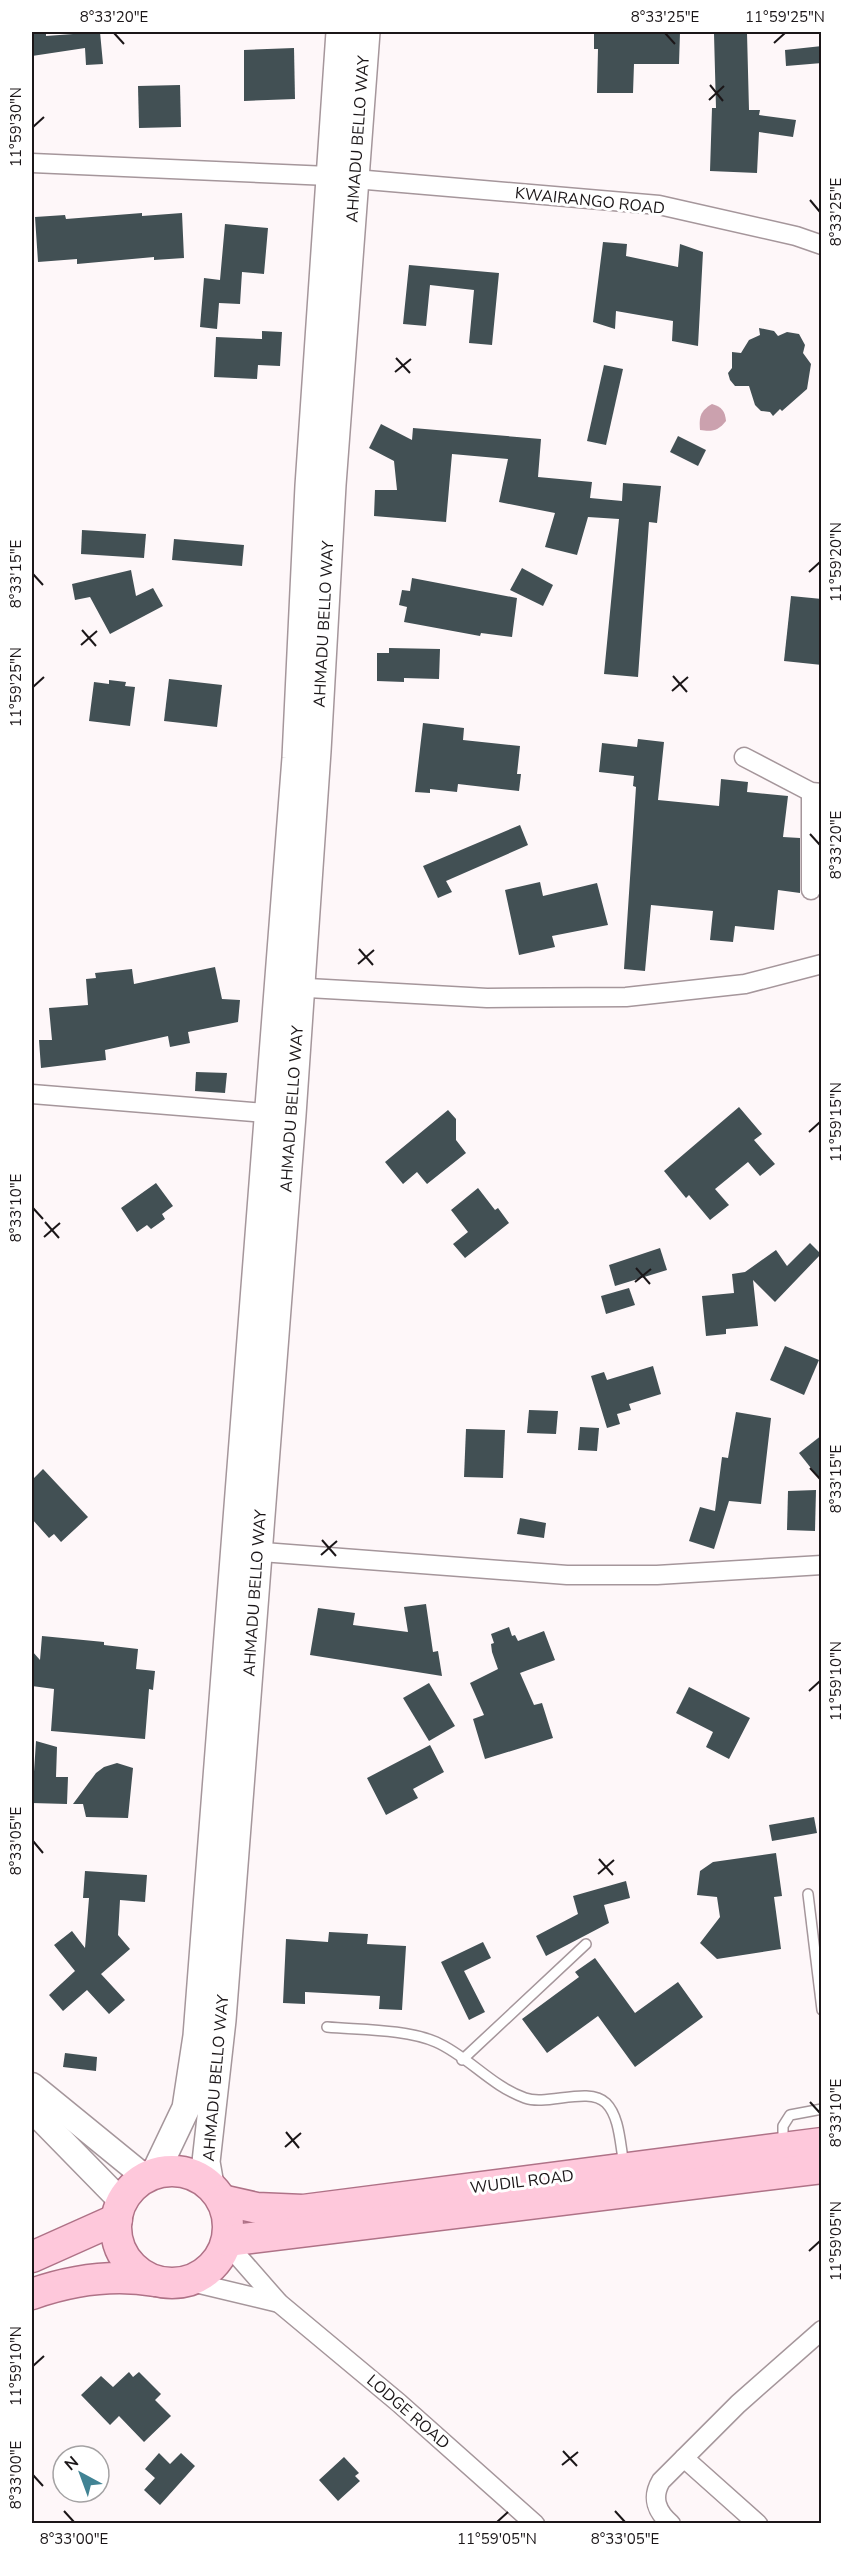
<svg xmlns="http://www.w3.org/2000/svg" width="853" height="2555" font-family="'Nunito Sans',sans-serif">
	<rect width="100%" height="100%" fill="#fef7f9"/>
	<path fill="#cba1ae" d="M712 404C722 407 725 411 726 421 718 431 712 432 700 430 699 417 700 411 712 404Z"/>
	<g fill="#425054">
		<path d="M32 32H46V36L100 32 103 64 86 65 85 48 32 56Z"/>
		<path d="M594 32H680L679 64H634L633 93H597L598 49H594Z"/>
		<path d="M747 33 749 110H760L759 115 796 120 793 137 759 132 757 173 710 171 712 108H716L714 34Z"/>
		<path d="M822 46V63L786 66 785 50Z"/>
		<path d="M294 48 295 99 244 101V50Z"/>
		<path d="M180 85 181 127 139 128 138 86Z"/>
		<path d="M142 213V216L182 213 184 258 154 260V257L77 264V259L38 262 35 217 65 215 66 219Z"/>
		<path d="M225 224 268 228 264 274 242 272 240 304 219 303 217 329 200 327 204 278 220 280Z"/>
		<path d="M603 242 627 244 626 256 678 267 680 244 703 252 698 346 672 341 673 321 616 311 615 329 593 322Z"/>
		<path d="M409 265 499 273 492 345 469 343 474 290 430 285 426 326 403 324Z"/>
		<path d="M759 328 774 331 778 336 787 332 799 334 805 345 803 353 811 364 807 389 782 411 780 409 773 416 770 412 761 411 755 405 749 386H735L730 380 728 373 732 368V352L741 353 749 340 760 335Z"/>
		<path d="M262 331 282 332 280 366 258 365 257 379 214 377 216 337 262 339Z"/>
		<path d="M604 365 623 369 606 445 587 441Z"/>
		<path d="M381 424 412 440 413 428 541 439 538 477 592 482 590 498 622 501 623 483 661 486 657 523 649 522 638 677 604 674 619 519 588 517 577 555 545 547 555 513 499 502 508 459 452 454 446 522 374 516 375 490H397L394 461 369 448Z"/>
		<path d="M678 436 706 450 698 466 670 452Z"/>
		<path d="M82 530 146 534 144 558 81 554Z"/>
		<path d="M174 539 244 545 242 566 172 560Z"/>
		<path d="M522 568 553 585 543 606 510 590Z"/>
		<path d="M131 570 136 596 153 588 163 606 110 634 90 597 75 600 72 584Z"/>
		<path d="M412 578 517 598 512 637 481 633 480 636 404 622 407 607 399 605 402 590 410 591Z"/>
		<path d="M791 596 822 599V665L784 661Z"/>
		<path d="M389 648 440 649 439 679 404 678V682L377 681V653H389Z"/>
		<path d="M169 679 222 685 217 727 164 721Z"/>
		<path d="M109 680 126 682 125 686 135 687 130 726 89 721 94 682 109 684Z"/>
		<path d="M423 723 464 728 463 740 520 746 517 774H521L519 791 458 784 457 792 430 789V793L415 792Z"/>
		<path d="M638 739 664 742 658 800 719 806 721 779 748 782 747 792 788 796 783 837 800 838V893L778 890 774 930 735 926 733 942 710 940 713 911 651 905 645 971 624 969 636 787 633 786 634 776 599 772 602 743 637 747Z"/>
		<path d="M520 825 528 845 446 881 452 892 438 898 423 866Z"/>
		<path d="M540 882 543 896 597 883 608 925 552 936 555 947 519 955 505 890Z"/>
		<path d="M215 967 222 999 240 1000 238 1022 188 1032 190 1043 170 1047 168 1036 105 1050 106 1060 41 1068 39 1040H52L49 1008 88 1005 86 979 96 978 95 973 132 969 134 984Z"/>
		<path d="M196 1072 227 1073 225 1093 195 1091Z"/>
		<path d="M739 1107 762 1134 754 1140 775 1164 760 1176 748 1162 715 1189 729 1205 710 1220 689 1195 686 1198 664 1171Z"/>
		<path d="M448 1110 456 1119V1140L466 1153 427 1184 417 1172 403 1184 385 1162Z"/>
		<path d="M156 1183 173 1206 162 1214 165 1219 151 1229 147 1225 137 1232 121 1208Z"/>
		<path d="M478 1188 495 1210 498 1208 509 1223 465 1258 453 1244 468 1232 451 1210Z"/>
		<path d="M810 1243 821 1254 775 1302 753 1280 758 1326 726 1329V1334L706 1336 702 1296 734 1293 732 1274 745 1272 776 1250 787 1266Z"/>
		<path d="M660 1248 667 1270 615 1286 609 1265Z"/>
		<path d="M629 1288 635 1305 606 1314 601 1296Z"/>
		<path d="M785 1346 819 1360 804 1395 770 1380Z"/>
		<path d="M653 1366 661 1394 629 1404 631 1410 617 1414 620 1424 607 1428 591 1376 604 1372 607 1380Z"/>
		<path d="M529 1410 558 1411 556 1434 527 1433Z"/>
		<path d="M736 1412 771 1418 761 1504 729 1501 714 1549 689 1541 700 1507 715 1511 722 1457 728 1458Z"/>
		<path d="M580 1427 599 1428 597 1451 578 1450Z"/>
		<path d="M466 1429 505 1430 503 1478 464 1477Z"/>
		<path d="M822 1435V1482L799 1453Z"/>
		<path d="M43 1469 88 1517 61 1542 54 1534 49 1538 32 1519V1480Z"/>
		<path d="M816 1490 815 1531 787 1530 788 1491Z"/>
		<path d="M520 1518 546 1523 544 1538 517 1534Z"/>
		<path d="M426 1604 433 1652 438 1651 442 1676 310 1655 318 1608 355 1613 353 1625 408 1632 404 1607Z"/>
		<path d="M509 1627 512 1636 515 1635 518 1641 544 1631 555 1660 520 1673 534 1705 542 1703 553 1738 485 1759 473 1719 484 1715 470 1683 498 1669 492 1652 491 1644 494 1643 491 1634Z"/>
		<path d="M42 1636 104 1642V1645L138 1649 136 1669 155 1671 153 1690 149 1689 145 1739 51 1731 54 1689 32 1686V1651L40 1660Z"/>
		<path d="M429 1683 455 1726 429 1741 403 1698Z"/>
		<path d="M689 1687 750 1718 729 1759 706 1747 713 1732 676 1713Z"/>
		<path d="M36 1741 57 1747 56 1777H68L67 1804 32 1803Z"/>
		<path d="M430 1745 444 1772 413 1789 418 1798 386 1815 367 1778Z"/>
		<path d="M117 1763 133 1768 128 1818 86 1817 83 1804H73L96 1773 104 1767Z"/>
		<path d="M814 1817 817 1833 772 1841 769 1825Z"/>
		<path d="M776 1853 782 1896 774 1897 781 1949 717 1959 700 1943 720 1917 717 1897 697 1895 700 1871 713 1862Z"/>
		<path d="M85 1871 147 1875 145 1902 120 1900 118 1935 130 1949 101 1974 125 2000 109 2014 87 1990 63 2011 49 1995 75 1971 54 1945 72 1931 85 1948 89 1898H83Z"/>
		<path d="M626 1881 630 1898 604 1905 609 1923 546 1956 536 1936 578 1914 573 1896Z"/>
		<path d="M329 1932 368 1934 367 1944 406 1946 402 2010 379 2009 380 1996 305 1992V2004L283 2003 286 1939 328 1942Z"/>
		<path d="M483 1942 491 1958 464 1971 485 2012 469 2020 441 1962Z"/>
		<path d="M595 1958 635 2013 678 1982 703 2017 635 2067 598 2016 547 2053 522 2019 579 1977 575 1972Z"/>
		<path d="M65 2053 97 2057 96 2071 63 2067Z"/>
		<path d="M129 2372 133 2377 139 2372 161 2394 155 2400 171 2416 144 2442 119 2416 110 2425 81 2395 101 2376 113 2387Z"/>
		<path d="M159 2453 170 2464 181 2453 195 2466 160 2505 144 2490 155 2478 145 2469Z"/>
		<path d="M344 2457 359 2473 355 2476 360 2481 338 2501 319 2480Z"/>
	</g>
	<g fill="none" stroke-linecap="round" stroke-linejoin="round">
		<g stroke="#a5969b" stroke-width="12">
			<g id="service">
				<path d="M808 1894 822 2010"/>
				<path d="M327 2027C360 2030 406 2029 436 2042 468 2056 491 2086 525 2098 547 2106 589 2086 606 2103 620 2117 620 2145 624 2164"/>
				<path d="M462 2060 586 1944"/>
				<path d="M783 2143V2126L790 2115 822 2109"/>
			</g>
		</g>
		<g stroke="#a5969b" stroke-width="21">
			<g id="minor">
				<path d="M32 163 329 176"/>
				<path d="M355 179 659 205 796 236 822 245"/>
				<path d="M744 757 811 792 822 793"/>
				<path d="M811 792V890"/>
				<path d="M290 987 487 998 626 997 745 984 822 964"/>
				<path d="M32 1094 278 1114"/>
				<path d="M249 1551 567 1575H657L822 1565"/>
				<path d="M225 2246 236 2254 279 2303 399 2403 535 2524"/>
				<path d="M187 2281 279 2303"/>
				<path d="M684 2458 758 2524"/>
				<path d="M671 2524C657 2512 651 2498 661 2481L738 2404 822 2330"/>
			</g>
		</g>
		<g stroke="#a5969b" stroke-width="27">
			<g id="tertiary">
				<path d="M32 2085 146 2178"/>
				<path d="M32 2110 122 2202"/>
			</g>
		</g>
		<g stroke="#a5969b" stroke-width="30">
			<g id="secondary">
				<path d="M155 2173 186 2108 197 2036 296 758 309 486 340 32"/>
				<path d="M210 2185 206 2162 222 2020 292 1115 317 751 332 485 366 32"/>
			</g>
		</g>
		<g stroke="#af7287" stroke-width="33">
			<g id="primary">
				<circle cx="172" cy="2227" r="56"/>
				<path d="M222 2200 257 2208 303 2210 822 2143"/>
				<path d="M227 2241 822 2168"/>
				<path d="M32 2257 117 2219"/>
				<path d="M32 2294C72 2280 113 2274 155 2281"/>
			</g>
		</g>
		<use href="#service" stroke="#fff" stroke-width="9"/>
		<use href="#minor" stroke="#fff" stroke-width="18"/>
		<use href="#tertiary" stroke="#fff" stroke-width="24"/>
		<use href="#secondary" stroke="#fff" stroke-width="27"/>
		<use href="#primary" stroke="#fec8db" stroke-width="30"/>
	</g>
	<path fill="none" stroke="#1b1618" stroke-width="2" d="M114 33 124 44M665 33 675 44M774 43 785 33M710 85 723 101M709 100 724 86M33 127 44 117M810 200 820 212M396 358 410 373M395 372 411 359M809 572 820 562M33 574 43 585M82 630 96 646M81 645 97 631M673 676 687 692M33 687 44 677M672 691 688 677M810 834 820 845M359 949 373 965M358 964 374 950M809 1132 820 1122M33 1208 43 1219M45 1222 59 1238M44 1237 60 1223M636 1268 650 1284M635 1282 651 1269M810 1468 820 1479M322 1540 336 1556M321 1555 337 1541M809 1691 820 1681M33 1841 43 1853M599 1859 613 1875M598 1874 614 1860M810 2102 820 2113M286 2132 299 2148M285 2147 301 2133M809 2251 820 2241M33 2366 44 2356M563 2451 577 2466M562 2465 578 2452M33 2475 43 2486M64 2511 74 2522M615 2511 625 2522M497 2522 508 2512"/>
	<g text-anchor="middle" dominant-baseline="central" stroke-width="6" stroke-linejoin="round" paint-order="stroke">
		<g font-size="16" fill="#1b1618" stroke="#fff">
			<text transform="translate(358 139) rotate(-86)">AHMADU BELLO WAY</text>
			<text transform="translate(590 201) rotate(6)">KWAIRANGO ROAD</text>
			<text transform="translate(324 624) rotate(-87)">AHMADU BELLO WAY</text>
			<text transform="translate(292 1109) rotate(-86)">AHMADU BELLO WAY</text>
			<text transform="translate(255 1593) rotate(-86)">AHMADU BELLO WAY</text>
			<text transform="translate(216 2078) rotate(-85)">AHMADU BELLO WAY</text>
			<text transform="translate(522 2182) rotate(-7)">WUDIL ROAD</text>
			<text transform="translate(408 2412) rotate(41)">LODGE ROAD</text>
		</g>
	</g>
	<rect width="853" height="2555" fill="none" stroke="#ffffff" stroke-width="66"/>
	<g transform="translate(81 2474) rotate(319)"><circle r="28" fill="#ffffff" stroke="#a4a2a3" stroke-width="1.5"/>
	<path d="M0-4.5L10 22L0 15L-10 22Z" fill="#418394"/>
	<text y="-9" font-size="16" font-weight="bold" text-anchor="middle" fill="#1b1618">N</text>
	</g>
	<rect x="33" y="33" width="787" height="2489" fill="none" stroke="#1b1618" stroke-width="2"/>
	<g font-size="15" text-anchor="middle" fill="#1b1618">
		<text x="114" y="22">8°33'20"E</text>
		<text x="665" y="22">8°33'25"E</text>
		<text x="785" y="22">11°59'25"N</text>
		<text transform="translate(16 127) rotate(-90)" y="5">11°59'30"N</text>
		<text transform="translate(836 212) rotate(-90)" y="5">8°33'25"E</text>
		<text transform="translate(836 562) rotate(-90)" y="5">11°59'20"N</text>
		<text transform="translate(16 574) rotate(-90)" y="5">8°33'15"E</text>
		<text transform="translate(16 687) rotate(-90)" y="5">11°59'25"N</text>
		<text transform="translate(836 845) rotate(-90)" y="5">8°33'20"E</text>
		<text transform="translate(836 1122) rotate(-90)" y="5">11°59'15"N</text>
		<text transform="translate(16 1208) rotate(-90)" y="5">8°33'10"E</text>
		<text transform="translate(836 1479) rotate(-90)" y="5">8°33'15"E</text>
		<text transform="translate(836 1681) rotate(-90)" y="5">11°59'10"N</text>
		<text transform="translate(16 1841) rotate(-90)" y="5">8°33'05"E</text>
		<text transform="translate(836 2113) rotate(-90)" y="5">8°33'10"E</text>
		<text transform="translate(836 2241) rotate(-90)" y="5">11°59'05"N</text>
		<text transform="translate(16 2366) rotate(-90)" y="5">11°59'10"N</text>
		<text transform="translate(16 2475) rotate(-90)" y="5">8°33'00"E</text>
		<text x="74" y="2544">8°33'00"E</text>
		<text x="497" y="2544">11°59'05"N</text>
		<text x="625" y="2544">8°33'05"E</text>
	</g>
</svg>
